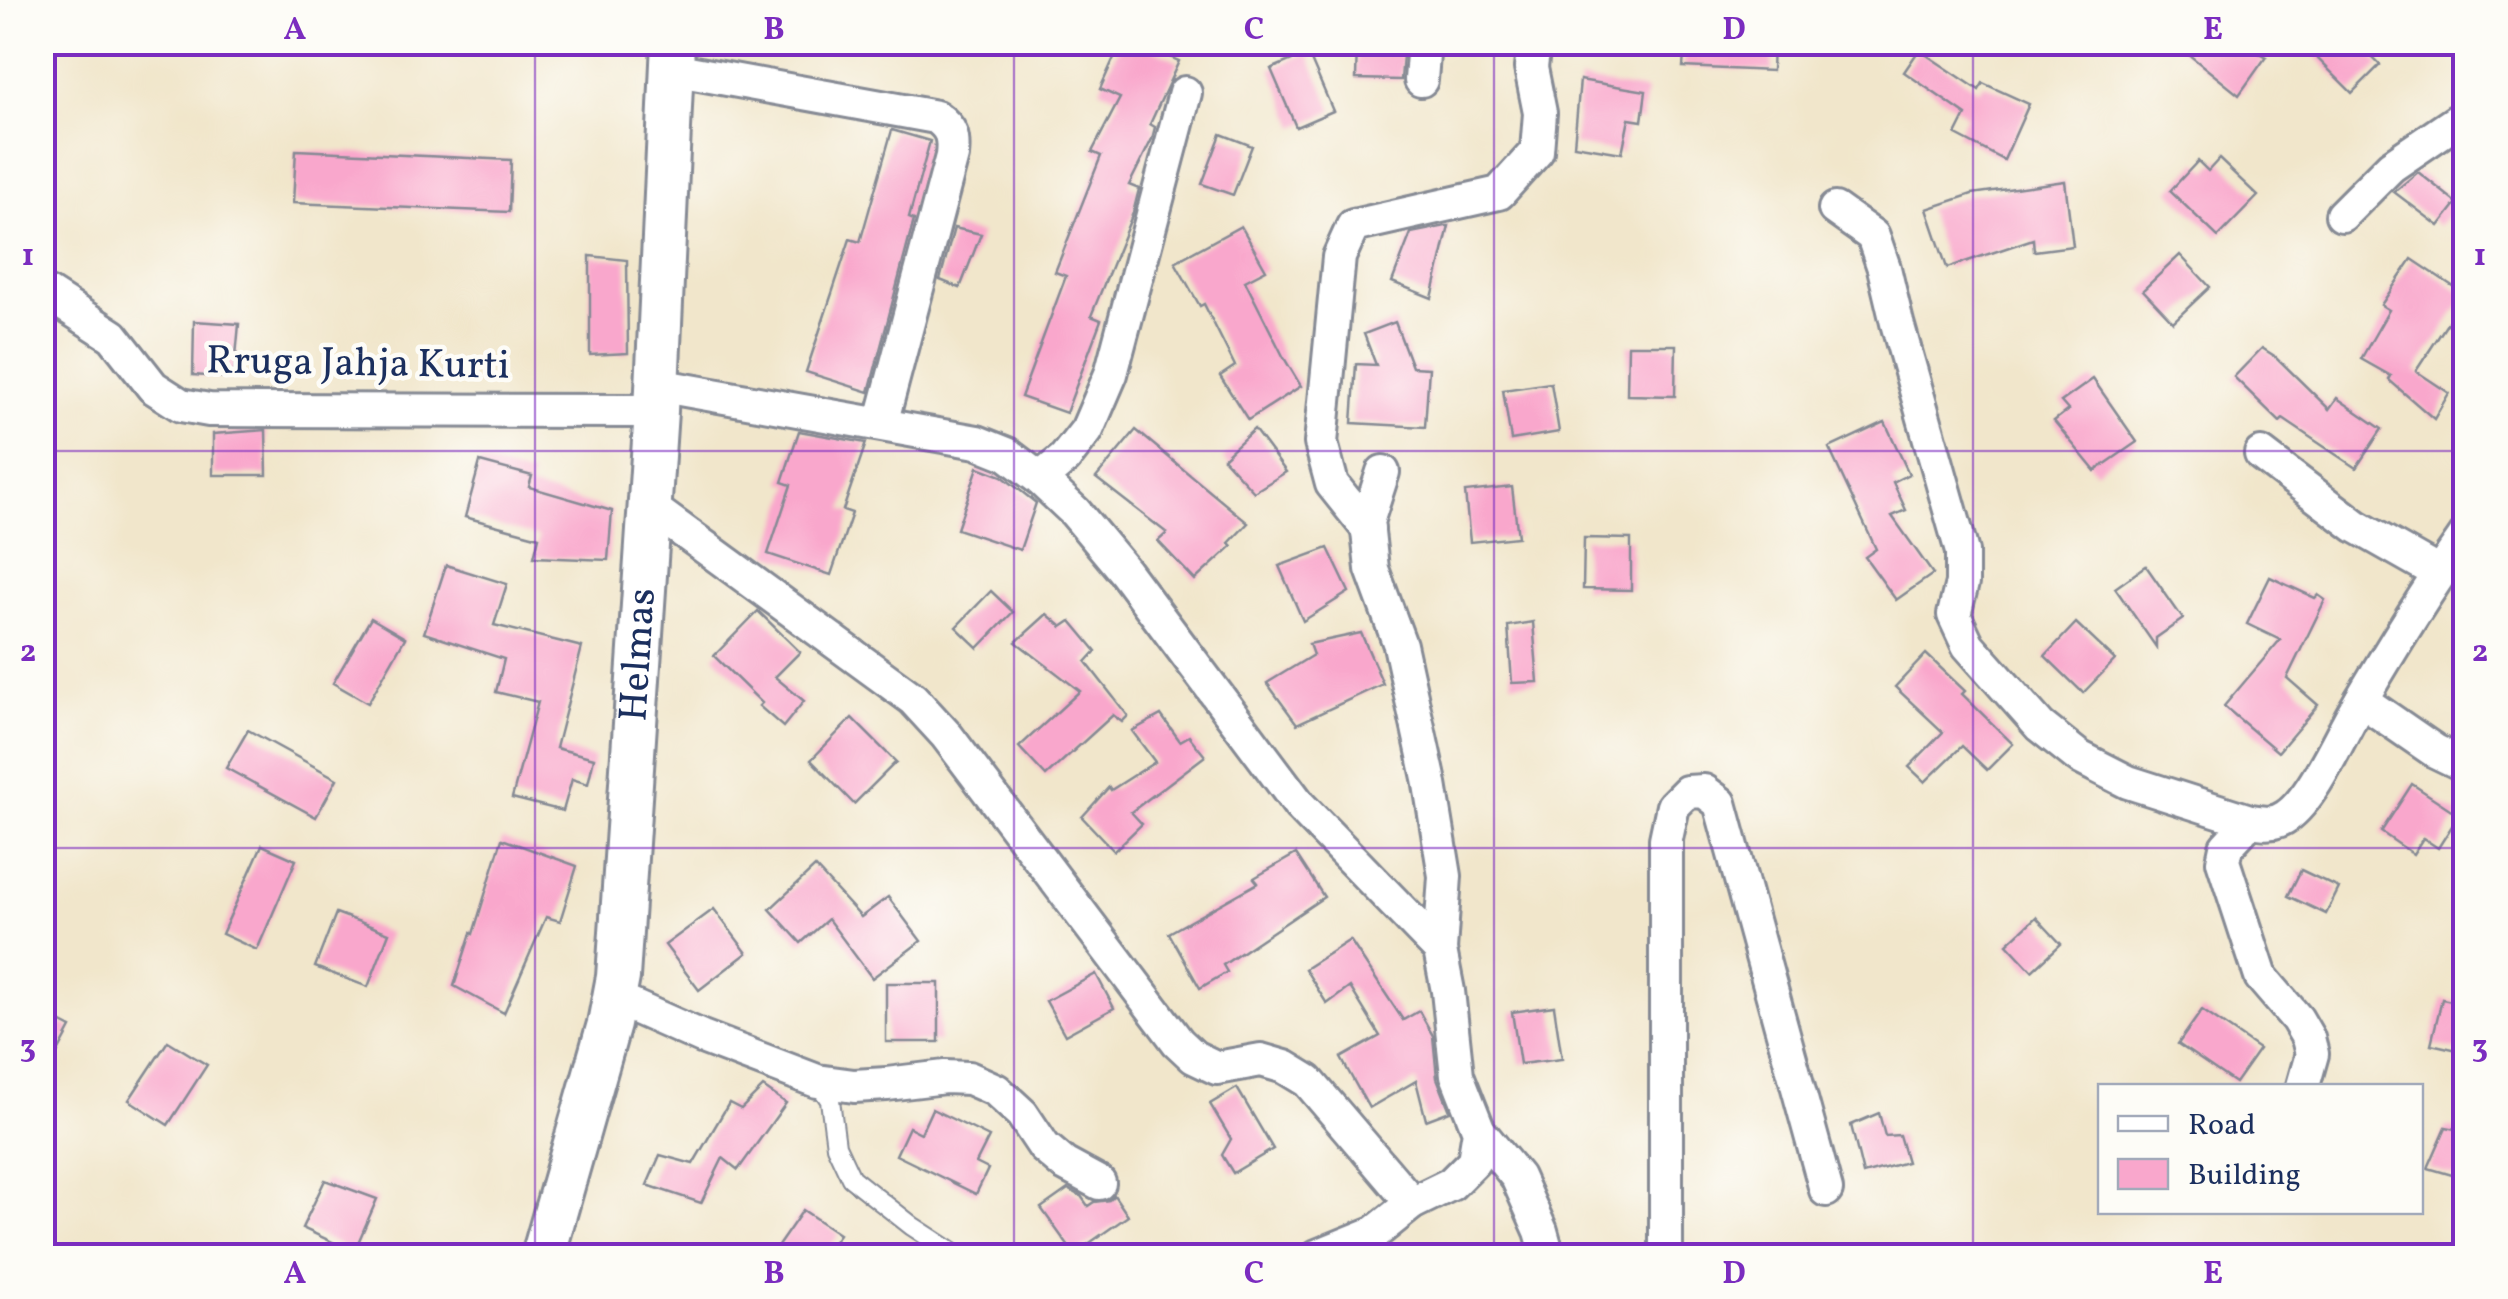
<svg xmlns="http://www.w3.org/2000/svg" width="2508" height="1299" font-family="Vollkorn,serif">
	<rect width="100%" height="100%" fill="#fdfcf7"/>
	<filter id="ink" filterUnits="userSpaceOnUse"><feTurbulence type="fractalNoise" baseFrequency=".01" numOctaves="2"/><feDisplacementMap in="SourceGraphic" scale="20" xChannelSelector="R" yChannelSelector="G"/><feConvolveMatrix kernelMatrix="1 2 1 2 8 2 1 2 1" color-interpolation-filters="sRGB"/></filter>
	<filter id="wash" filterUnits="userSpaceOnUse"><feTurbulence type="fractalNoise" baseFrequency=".0048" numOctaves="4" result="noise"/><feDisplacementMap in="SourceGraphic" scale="40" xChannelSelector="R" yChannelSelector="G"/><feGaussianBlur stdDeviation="2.25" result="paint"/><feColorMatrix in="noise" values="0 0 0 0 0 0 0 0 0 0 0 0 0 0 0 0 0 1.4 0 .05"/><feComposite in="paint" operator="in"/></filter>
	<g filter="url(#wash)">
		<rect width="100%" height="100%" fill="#f1e6cb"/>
		<g id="blocks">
			<g fill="#f9a7cc">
				<path d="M1121 42H1137L1179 61 1150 124 1155 127 1152 139 1129 185 1139 189 1133 213 1091 316 1101 320 1066 413 1021 397 1066 276 1055 272 1101 156 1092 152 1120 98 1100 89Z"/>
				<path d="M1357 42H1404L1401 80 1356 79Z"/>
				<path d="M1685 42H1773L1772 71 1683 67Z"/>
				<path d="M2173 42H2239L2266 57 2239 95Z"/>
				<path d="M2301 42H2357L2380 65 2352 93Z"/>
				<path d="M1919 50 1979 90 1983 83 2029 104 2004 160 1956 135 1966 115 1904 72Z"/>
				<path d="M1308 53 1333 111 1296 127 1271 69Z"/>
				<path d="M1580 80 1646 91 1642 121 1629 119 1622 153 1574 145Z"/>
				<path d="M892 130 930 141 909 218 914 220 869 392 806 372 850 239 860 242Z"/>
				<path d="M1221 134 1252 146 1233 195 1202 184Z"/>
				<path d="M296 150 511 160 509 212 293 203Z"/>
				<path d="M2219 159 2258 196 2218 237 2170 191 2198 161 2208 171Z"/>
				<path d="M2418 172 2457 203 2439 226 2394 192Z"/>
				<path d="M2065 181 2073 246 2034 251 2033 239 1947 268 1927 209 1972 194Z"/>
				<path d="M1241 226 1266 270 1245 281 1284 358 1301 386 1248 420 1220 376 1235 366 1204 304 1200 306 1175 262Z"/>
				<path d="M1446 226H1449L1432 298 1392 282 1411 233Z"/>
				<path d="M954 228 981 234 960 288 940 280Z"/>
				<path d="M2180 255 2210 287 2173 322 2143 290Z"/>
				<path d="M590 256 627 260 628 353 590 355Z"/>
				<path d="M2412 259 2466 295 2416 371 2449 393 2434 419 2389 380 2391 376 2361 359 2389 310 2381 305Z"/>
				<path d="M194 321 239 324 234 378 193 375Z"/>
				<path d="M1395 322 1412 367 1429 368 1425 427 1352 423 1356 364 1376 365 1364 334Z"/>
				<path d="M1628 345H1676L1675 396 1627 395Z"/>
				<path d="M2262 348 2276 357 2329 409 2337 398 2382 429 2356 468 2283 419 2280 422 2234 377Z"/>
				<path d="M2093 379 2137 442 2095 471 2054 421 2068 410 2061 402Z"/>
				<path d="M1551 383 1559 432 1511 440 1503 390Z"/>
				<path d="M1885 422 1909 474 1893 482 1906 510 1892 516 1933 574 1896 600 1865 557 1876 549 1829 448Z"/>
				<path d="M1254 429 1286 472 1254 492 1223 458Z"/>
				<path d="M266 430 267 475H213V434Z"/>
				<path d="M1136 430 1248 523 1229 543 1232 546 1195 580 1158 541 1167 533 1096 478Z"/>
				<path d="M799 431 866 443 843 510 852 513 831 575 768 554 791 485 782 482Z"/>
				<path d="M480 462 532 476 529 487 612 511 608 560 534 557 539 537 465 517Z"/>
				<path d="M978 467 1002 476 1036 503 1020 550 957 529Z"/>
				<path d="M1512 487 1518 537 1470 542 1465 492Z"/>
				<path d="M1584 538 1631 539V590L1583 589Z"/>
				<path d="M1328 548 1349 592 1303 621 1279 566Z"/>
				<path d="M446 565 507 584 494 625 582 647 556 748 594 758 588 784 572 779 563 811 512 798 538 702 496 692 504 659 424 633Z"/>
				<path d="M2146 566 2183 619 2156 638V647L2115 588Z"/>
				<path d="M2270 577 2315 598 2318 595 2325 600 2287 678 2318 705 2278 752 2224 706 2280 640 2247 624Z"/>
				<path d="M991 591 1013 612 978 648 956 627Z"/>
				<path d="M758 611 800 652 775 677 804 701 783 727 759 706 762 703 714 656Z"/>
				<path d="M1047 614 1062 627 1071 621 1096 651 1086 662 1128 716 1122 722 1113 715 1046 776 1019 747 1080 691 1016 642Z"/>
				<path d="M371 618 405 638 368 703 333 683Z"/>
				<path d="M1533 622 1538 682 1512 683 1508 626Z"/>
				<path d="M2076 623 2115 660 2083 693 2045 656Z"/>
				<path d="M1361 633 1383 684 1297 724 1267 683 1313 655 1309 644Z"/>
				<path d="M1926 654 1965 691 1962 694 2013 744 1987 770 1962 746 1925 782 1909 767 1943 732 1895 687Z"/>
				<path d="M1161 715 1180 741 1189 736 1205 756 1131 812 1142 824 1114 851 1082 817 1109 787 1111 790 1155 762 1132 731Z"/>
				<path d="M852 718 896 762 854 804 811 760Z"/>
				<path d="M248 730 337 779 316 817 226 768Z"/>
				<path d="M2412 784 2459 815 2438 848 2423 838 2413 854 2381 832Z"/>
				<path d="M502 839 577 866 560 921 546 917 504 1013 454 986 471 933 473 934Z"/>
				<path d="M262 845 296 860 257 950 222 934Z"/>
				<path d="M1296 854 1324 897 1223 965 1227 972 1200 988 1169 933 1258 883 1254 878Z"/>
				<path d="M815 867 861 917 888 897 921 941 872 978 828 919 801 943 770 909Z"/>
				<path d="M2301 870 2339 888 2326 914 2288 896Z"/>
				<path d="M714 909 747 953 699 990 665 945Z"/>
				<path d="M336 913 389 933 368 987 315 967Z"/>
				<path d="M2036 917 2061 944 2032 971 2007 944Z"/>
				<path d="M1350 940 1403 1020 1419 1011 1433 1036 1437 1078 1450 1111 1426 1120 1416 1081 1369 1108 1341 1058 1380 1036 1350 987 1327 1004 1305 969Z"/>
				<path d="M1096 974 1114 1008 1065 1035 1046 1001Z"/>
				<rect x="886" y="983" width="53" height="59"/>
				<path d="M2442 999 2466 1004V1052L2431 1044Z"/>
				<path d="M1554 1006 1562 1059 1520 1064 1512 1012Z"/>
				<path d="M2202 1010 2259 1049 2235 1083 2178 1044Z"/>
				<path d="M42 1013 71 1028 42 1082Z"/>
				<path d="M168 1041 207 1065 168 1125 129 1100Z"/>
				<path d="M763 1087 786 1103 738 1170 723 1158 701 1203 647 1185 660 1155 693 1164 729 1103 741 1109Z"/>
				<path d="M1237 1088 1273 1149 1233 1173 1222 1155 1231 1139 1210 1104Z"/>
				<path d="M932 1109 989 1137 976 1163 988 1169 976 1194 896 1155 909 1127 921 1133Z"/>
				<path d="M1879 1113 1885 1136 1899 1135 1907 1162 1863 1174 1851 1125Z"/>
				<path d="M2446 1127 2466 1131V1179L2428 1168Z"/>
				<path d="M325 1180 377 1199 354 1252 302 1228Z"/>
				<path d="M1068 1189 1081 1196 1088 1206 1094 1202 1109 1200 1114 1195 1128 1216 1074 1254 1041 1208Z"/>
				<path d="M803 1210 839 1234 824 1256H792L778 1246Z"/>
			</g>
		</g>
	</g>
	<g filter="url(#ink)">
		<use href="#blocks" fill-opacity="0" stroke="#868a94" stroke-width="2.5"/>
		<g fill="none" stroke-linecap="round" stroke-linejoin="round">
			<g stroke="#868a94" stroke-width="22">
				<path id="service" d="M817 1081 830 1100 836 1146 851 1178 912 1226 958 1256"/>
			</g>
			<g stroke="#868a94" stroke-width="38">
				<g id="minor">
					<path d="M672 69 936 117C952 128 954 138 952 156L881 424"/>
					<path d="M1421 80 1424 42"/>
					<path d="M1835 209 1873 236 1884 268 1897 323 1962 552V583L1954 615 1968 645 2040 726 2079 757 2128 782 2250 821C2263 823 2275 825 2287 816 2312 799 2338 740 2354 712 2389 652 2426 592 2466 535"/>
					<path d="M2342 215 2391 166 2466 115"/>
					<path d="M42 293 48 294 113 336 153 387 181 405 209 410 656 411"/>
					<path d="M657 385 977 442 1007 454 1040 479 1075 512 1125 572 1300 806 1440 950 1448 991 1457 1075 1479 1131 1474 1161 1451 1184 1412 1203 1376 1232 1317 1256"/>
					<path d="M2261 454 2356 526 2439 573"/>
					<path d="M1383 472 1367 522 1372 569 1400 645 1429 778 1445 876 1440 950"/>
					<path d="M1040 479 1065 458 1087 430 1111 374 1185 93"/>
					<path d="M650 507 913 699 947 736 1178 1042 1194 1057 1217 1068 1261 1060 1285 1067 1308 1081 1412 1203"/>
					<path d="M1368 529 1332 484 1321 443 1339 257 1353 226 1499 193 1537 151 1540 113 1531 68 1534 42"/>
					<path d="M2361 700 2435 751 2466 766"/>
					<path d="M2250 821 2226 847 2223 861 2261 977 2297 1019 2308 1038 2312 1054 2303 1086"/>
					<path d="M614 998 702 1037 817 1081 854 1086 887 1084 945 1077 969 1078 996 1090 1022 1114 1044 1147 1064 1164 1099 1183"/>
					<path d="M1479 1131 1517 1177 1541 1231 1548 1256"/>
					<path d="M1666 1256V839L1673 806 1687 792 1704 791 1720 803 1826 1190"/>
				</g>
			</g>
			<g stroke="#868a94" stroke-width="48">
				<g id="tertiary">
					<path id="s1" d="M543 1256 609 1024 618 977 656 411 673 42"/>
				</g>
			</g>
			<use href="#service" stroke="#fff" stroke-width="18"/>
			<use href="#minor" stroke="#fff" stroke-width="32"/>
			<use href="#tertiary" stroke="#fff" stroke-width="42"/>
		</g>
	</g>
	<path fill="none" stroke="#7b2cbf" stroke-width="2.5" stroke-opacity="0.55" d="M535 42V1256M1014 42V1256M1494 42V1256M1973 42V1256M42 451H2466M42 848H2466"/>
	<g text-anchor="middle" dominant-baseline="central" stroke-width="9" stroke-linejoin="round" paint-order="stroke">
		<g font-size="40" fill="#1b2f5e" stroke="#fdfcf7">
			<text transform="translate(358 365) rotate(1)">Rruga Jahja Kurti</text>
			<text stroke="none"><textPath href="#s1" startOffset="612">Helmas</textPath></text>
		</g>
	</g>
	<rect width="2508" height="1299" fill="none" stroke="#fdfcf7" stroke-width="110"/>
	<rect x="2098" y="1084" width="325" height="130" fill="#fdfcf7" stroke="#a3aaba" stroke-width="2.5"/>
	<rect x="2118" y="1116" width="50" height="15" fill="#ffffff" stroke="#a3aaba" stroke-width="2.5"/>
	<text x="2188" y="1134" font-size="30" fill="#1b2f5e">Road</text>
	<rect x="2118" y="1159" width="50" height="30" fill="#f9a7cc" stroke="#a3aaba" stroke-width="2.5"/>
	<text x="2188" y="1184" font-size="30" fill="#1b2f5e">Building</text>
	<rect x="55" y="55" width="2398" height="1189" fill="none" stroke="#7b2cbf" stroke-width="4"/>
	<g font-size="32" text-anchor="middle" font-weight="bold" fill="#7b2cbf">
		<text x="295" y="39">A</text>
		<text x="774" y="39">B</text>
		<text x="1254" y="39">C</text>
		<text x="1734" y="39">D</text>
		<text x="2213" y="39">E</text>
		<text x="28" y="265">1</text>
		<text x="2480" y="265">1</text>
		<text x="28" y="661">2</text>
		<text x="2480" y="661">2</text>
		<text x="28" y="1057">3</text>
		<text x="2480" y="1057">3</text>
		<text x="295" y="1283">A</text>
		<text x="774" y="1283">B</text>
		<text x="1254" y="1283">C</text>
		<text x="1734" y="1283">D</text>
		<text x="2213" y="1283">E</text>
	</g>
</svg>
